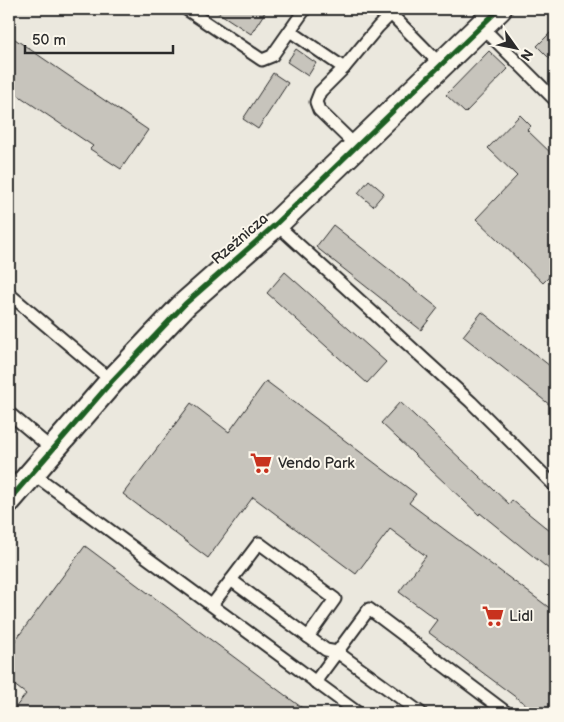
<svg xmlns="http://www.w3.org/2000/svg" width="564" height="722" font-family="'Balsamiq Sans',sans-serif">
	<rect width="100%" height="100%" fill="#fbf7ec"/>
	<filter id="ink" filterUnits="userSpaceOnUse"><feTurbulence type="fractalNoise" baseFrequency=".02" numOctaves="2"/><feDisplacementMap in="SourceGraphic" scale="10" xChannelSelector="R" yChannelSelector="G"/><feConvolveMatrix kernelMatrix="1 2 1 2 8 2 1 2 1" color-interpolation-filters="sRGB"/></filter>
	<g filter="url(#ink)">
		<rect fill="#ebe8de" x="9" y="9" width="546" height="704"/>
		<g fill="#c7c4bc" stroke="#2b2b2b">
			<path d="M213 9H267L251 34Z"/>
			<path d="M555 28V64L537 46Z"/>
			<path d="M9 35 148 130 121 169 90 149 93 146 9 89Z"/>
			<path d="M296 49 316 63 308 76 287 62Z"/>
			<path d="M489 51 508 69 465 113 446 95Z"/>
			<path d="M273 73 288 83 258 129 243 119Z"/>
			<path d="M520 115 531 126 527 130 555 157V271L543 283 476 219 517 176 488 148Z"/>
			<path d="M369 180 384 193 373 206 358 193Z"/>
			<path d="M333 225 438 308 421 330 316 247Z"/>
			<path d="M285 272 386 362 367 383 267 293Z"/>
			<path d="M482 312 555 370V409L463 336Z"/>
			<path d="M266 381 416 494 409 503 555 612V713H537L428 632 437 620 399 592 426 556 390 529 356 574 253 497 208 558 123 494 191 403 229 432Z"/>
			<path d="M400 402 509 504 512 500 555 535V574L480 513 479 515 381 423Z"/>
			<path d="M85 546 309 713H11L26 694 9 681V649Z"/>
		</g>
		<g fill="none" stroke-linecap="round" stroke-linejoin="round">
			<g stroke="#2b2b2b" stroke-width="15">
				<g id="lane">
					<path d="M186 9 262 60 272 56 305 9"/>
					<path d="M397 9 391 14 441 65"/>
					<path d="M481 26 555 100"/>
					<path d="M290 31 344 68 378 27 391 14 382 9"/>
					<path d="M344 68 320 92 316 102 319 110 357 147"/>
					<path d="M276 224 471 402 555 486"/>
					<path d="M9 294 112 381"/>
					<path d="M9 413 52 449"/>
					<path d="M32 473 358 713"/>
					<path d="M231 580 259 543 335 599 308 637"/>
					<path d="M212 605 231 580 326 650 337 652 421 713"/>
					<path d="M315 682 369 609 507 713"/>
				</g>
			</g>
			<g stroke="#2b2b2b" stroke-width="28">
				<path id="street" d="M9 500 112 381 185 304 276 224 499 9"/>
			</g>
			<use href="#lane" stroke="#fbf7ec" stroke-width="11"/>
			<use href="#street" stroke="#fbf7ec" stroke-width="24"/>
			<g stroke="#fbf7ec" stroke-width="8">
				<path id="cycleway" d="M9 500 112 381 185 304 276 224 499 9"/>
			</g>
			<use href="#cycleway" stroke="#1b5e20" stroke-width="5"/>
		</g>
	</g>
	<defs>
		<g id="supermarket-bare" transform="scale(1.725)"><path d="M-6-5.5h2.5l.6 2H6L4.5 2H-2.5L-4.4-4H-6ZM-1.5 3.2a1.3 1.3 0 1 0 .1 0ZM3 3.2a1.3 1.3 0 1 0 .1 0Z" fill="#c8321e" stroke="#fbf7ec" stroke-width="2.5" paint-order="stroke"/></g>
	</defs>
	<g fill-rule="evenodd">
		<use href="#supermarket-bare" x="261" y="463"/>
		<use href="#supermarket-bare" x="493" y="616"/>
	</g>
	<g text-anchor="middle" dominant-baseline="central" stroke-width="4" stroke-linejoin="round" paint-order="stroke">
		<g font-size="15" fill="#2b2b2b" stroke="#fbf7ec">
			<text transform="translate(240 239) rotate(-41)">Rzeźnicza</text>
		</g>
		<g font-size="15" fill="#2b2b2b" stroke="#fbf7ec" text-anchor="start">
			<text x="278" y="463">Vendo Park</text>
			<text x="509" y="616">Lidl</text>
		</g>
	</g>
	<rect width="564" height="722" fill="none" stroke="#fbf7ec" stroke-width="30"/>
	<rect x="15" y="15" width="534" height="692" fill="none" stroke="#2b2b2b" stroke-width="2" filter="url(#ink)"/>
	<g transform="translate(516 48) rotate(123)" stroke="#fbf7ec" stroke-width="4" paint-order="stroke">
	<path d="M0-4L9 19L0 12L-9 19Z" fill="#2b2b2b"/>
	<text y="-8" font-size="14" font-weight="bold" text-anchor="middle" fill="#2b2b2b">N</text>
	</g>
	<path d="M25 45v8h148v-8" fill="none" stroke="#2b2b2b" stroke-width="2.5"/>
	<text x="32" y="45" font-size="15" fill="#2b2b2b" stroke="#fbf7ec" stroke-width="4" paint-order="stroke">50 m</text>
</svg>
